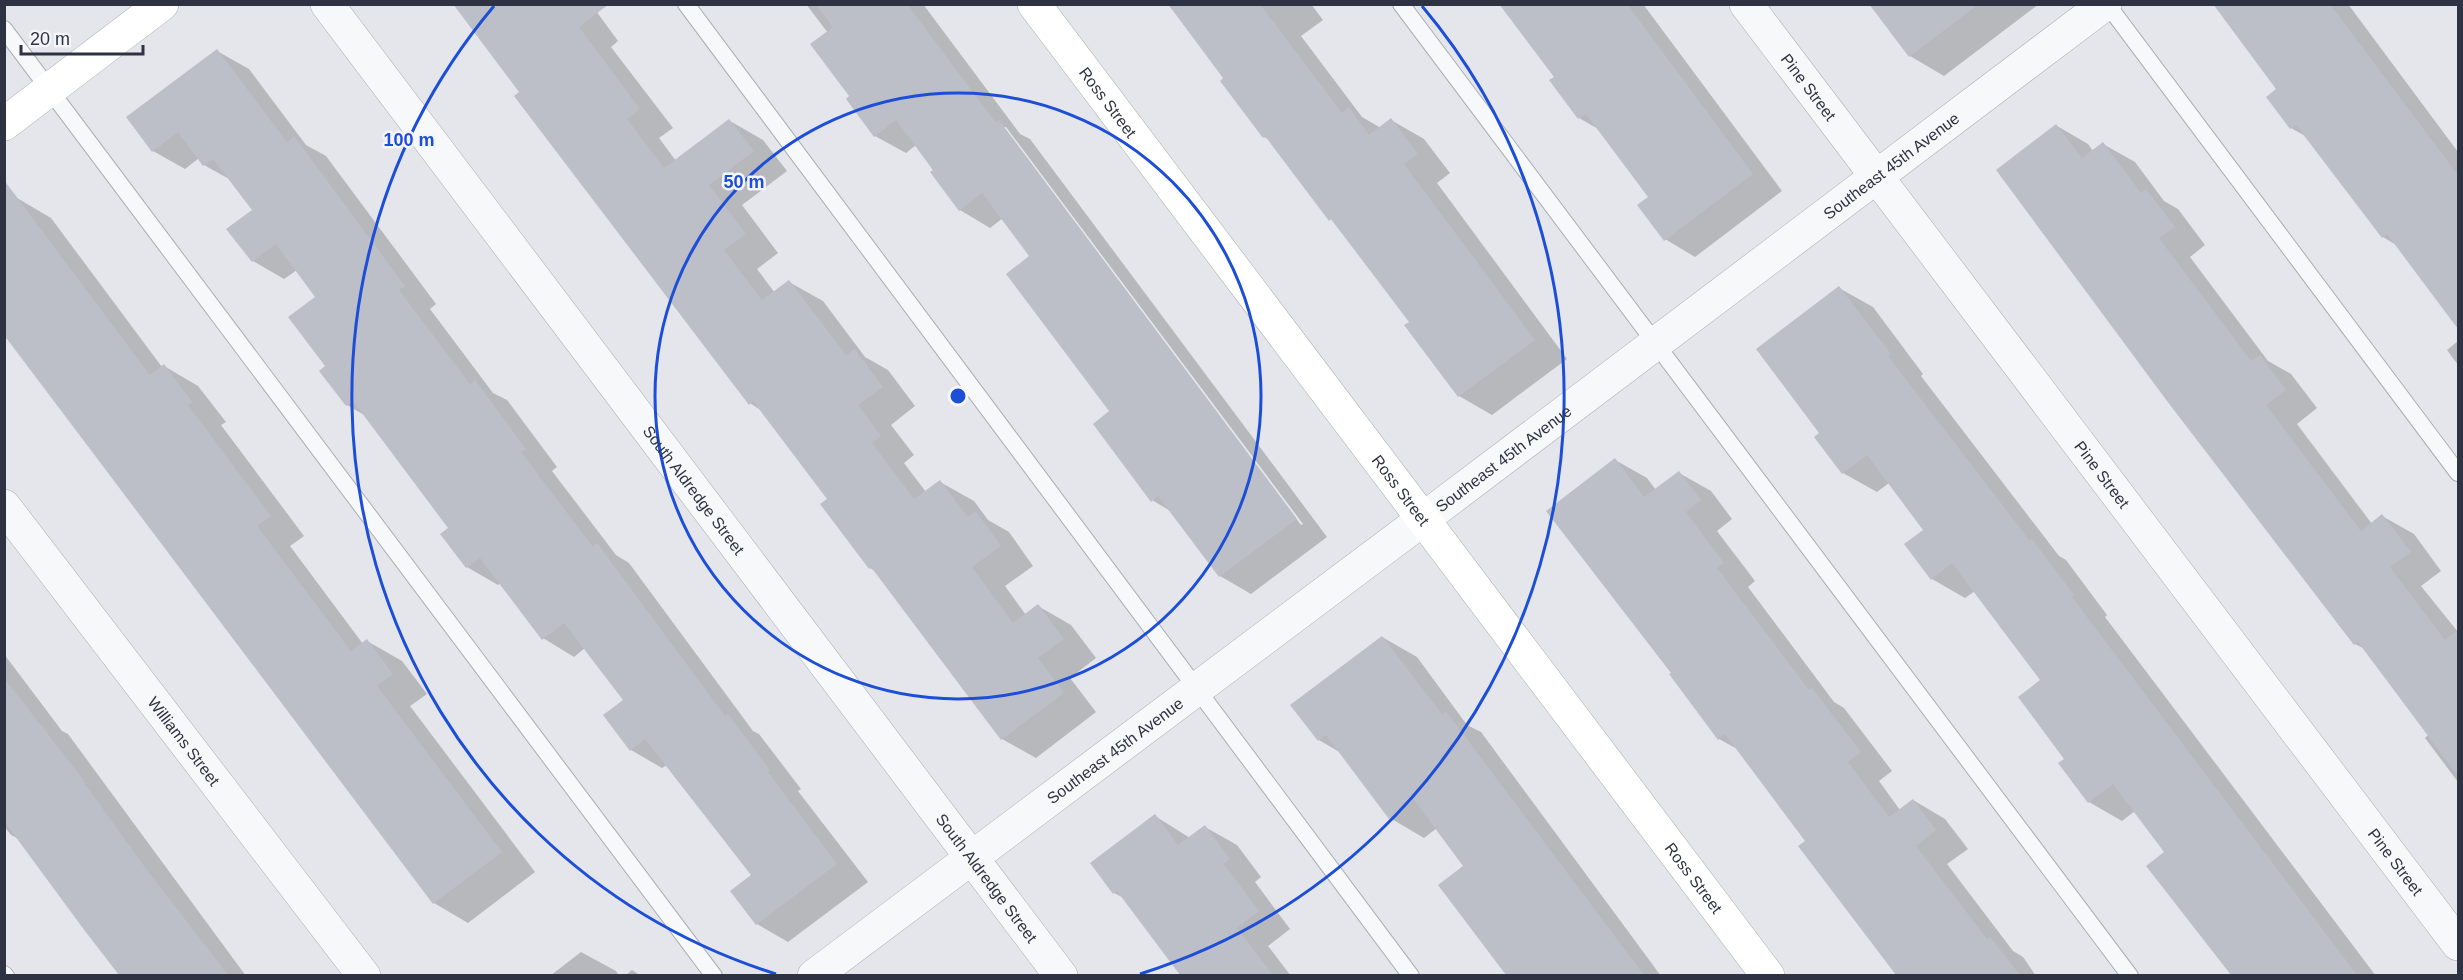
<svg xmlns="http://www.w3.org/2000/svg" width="2463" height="980" font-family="Arial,sans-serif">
	<rect width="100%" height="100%" fill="#e4e6eb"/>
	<g fill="#0003" fill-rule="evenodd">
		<path d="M591 4 618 41 611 47 673 128 659 138 676 161 730 121 763 140 787 171 742 205 778 253 757 269 775 293 789 282 823 301 865 357 888 370 915 406 891 425 914 455 904 463 926 492 940 482 974 501 988 520 1009 532 1033 566 1005 586 1026 615 1038 606 1071 625 1096 658 1070 678 1096 712 1036 758 1002 739 877 572 870 568 829 499 762 411 750 403 516 96Z"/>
		<path d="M806 4H923L1020 134 1030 139 1327 537 1251 594 1220 576 1172 512 1152 500 1112 412 1031 257 1003 218 990 228 960 210 916 145 906 153 875 136 852 97 828 33ZM1002 127H1006L1303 524 1301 525Z"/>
		<path d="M1168 4H1311L1323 20 1301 36 1362 117 1381 128 1391 120 1424 139 1450 173 1437 183 1567 359 1492 415 1459 396 1406 326 1411 322 1270 140 1264 137 1225 78Z"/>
		<path d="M1502 4H1643L1782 191 1695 257 1665 239 1651 197 1600 130 1579 118 1551 80 1556 77Z"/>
		<path d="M1871 4H2039L1944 76 1910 56Z"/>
		<path d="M2218 4H2348L2458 152V326L2398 246 2383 237 2307 137 2291 128 2279 89Z"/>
		<path d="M217 51 249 69 306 145 326 156 436 304 430 309 493 393 507 400 557 467 552 471 616 555 629 563 753 731 759 734 801 789 798 791 868 882 788 942 757 924 753 875 667 765 662 768 631 750 625 701 585 648 574 657 543 638 501 583 498 585 467 567 450 528 366 416 347 405 327 367 317 297 297 270 284 279 253 261 254 210 231 180 204 165 199 158 185 169 153 151Z"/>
		<path d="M2057 126 2088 144 2093 151 2103 144 2135 162 2164 201 2178 209 2205 245 2190 257 2268 361 2291 374 2317 408 2297 424 2372 524 2382 516 2414 534 2441 571 2421 586 2458 632V782L2425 738 2429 734 2365 649 2355 644Z"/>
		<path d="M17 198 51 218 162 367 164 366 198 386 226 422 221 425 304 536 290 546 363 644 367 641 402 661 427 694 410 706 535 872 468 923 434 903Z"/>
		<path d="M1839 288 1873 307 1923 374 1921 376 2059 556 2066 560 2107 615 2105 617 2376 976H2265L2135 811 2122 821 2089 802 2066 759 2043 681 1975 591 1965 598 1932 579 1925 530 1889 483 1877 492 1843 473 1821 434Z"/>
		<path d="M2458 341V365L2447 350Z"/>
		<path d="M1615 460 1647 478 1656 490 1679 473 1711 491 1732 519 1717 531 1755 581 1748 587 1834 702 1844 708 1892 771 1879 781 1900 810 1913 800 1945 819 1968 849 1947 864 2013 951 2023 957 2036 976H1898L1801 846 1808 841 1739 750 1719 739 1673 673Z"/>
		<path d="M1382 637 1417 657 1467 725 1481 732 1661 976H1508L1440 885 1466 867 1437 828 1424 838 1390 818 1341 753 1319 740Z"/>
		<path d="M4 654 62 731 68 734 246 976H121L21 840 11 835 4 826Z"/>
		<path d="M1155 816 1190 838 1205 827 1237 845 1261 877 1255 882 1290 929 1268 946 1291 976H1182L1124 898 1114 893Z"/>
		<path d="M581 952 616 971 619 976H550Z"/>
		<path d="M632 970 641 976H625Z"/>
	</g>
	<g fill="#bcbfc8">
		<path d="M453 4H609L579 27 640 109 627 119 664 168 729 119 754 151 709 185 746 234 724 250 762 300 789 280 846 355 855 349 883 387 858 405 881 436 872 443 914 499 940 480 968 517 976 511 1001 546 972 567 1013 623 1038 604 1064 639 1038 658 1064 693 1001 740 871 567 869 569 820 504 827 499 753 401 749 405 514 96 519 92Z"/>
		<path d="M815 4H907L996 123 999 120 1297 519 1219 577 1158 496 1151 502 1093 424 1109 411 1006 274 1029 256 982 193 959 211 930 172 933 170 896 120 874 137 846 99 849 96 810 44 833 27Z"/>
		<path d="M1168 4H1260L1342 113 1349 107 1369 135 1391 118 1418 154 1404 164 1535 340 1458 397 1404 325 1409 322 1331 219 1329 221 1265 136 1263 138 1220 81 1223 78Z"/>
		<path d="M1499 4H1627L1753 174 1664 241 1637 205 1648 197 1586 114 1578 119 1549 80 1554 77Z"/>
		<path d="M1869 4H1979L1909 57Z"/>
		<path d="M2213 4H2330L2458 175V329L2387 234 2382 238 2296 125 2290 129 2266 97 2276 89Z"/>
		<path d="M217 49 287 142 294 136 405 286 399 290 470 384 475 380 526 449 521 452 593 547 597 543 725 716 728 714 770 770 768 772 837 864 756 925 730 891 751 875 645 739 630 751 603 715 623 700 564 623 542 640 480 558 466 568 440 534 448 528 353 401 346 406 319 371 325 366 288 317 315 297 276 244 252 262 226 229 252 210 213 159 203 166 178 132 152 152 126 117Z"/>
		<path d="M2056 124 2082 158 2103 142 2141 193 2146 189 2175 227 2159 238 2251 361 2260 355 2286 390 2266 405 2361 531 2382 514 2411 552 2390 567 2445 640 2458 630V776L2358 642 2354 645 2167 401 1996 170Z"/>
		<path d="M4 180 150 375 164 364 192 402 188 405 271 516 257 526 351 651 367 639 393 674 377 686 502 852 433 904 4 335Z"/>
		<path d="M1839 286 1891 354 1888 356 2030 541 2032 539 2074 595 2072 597 2357 975H2231L2146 866 2164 852 2113 784 2088 803 2058 763 2064 759 2018 697 2040 680 1952 563 1931 580 1904 544 1923 530 1867 455 1842 474 1814 437 1819 433 1756 349Z"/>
		<path d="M1615 458 1644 497 1679 471 1701 500 1686 512 1724 563 1717 568 1809 690 1812 688 1861 752 1848 762 1889 817 1913 799 1936 830 1916 846 1987 939 1990 937 2020 975H1896L1798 846 1805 841 1725 734 1718 740 1669 674 1671 673 1546 511Z"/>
		<path d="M1382 636 1442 714 1446 711 1644 975H1506L1438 885 1463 866 1414 800 1389 819 1326 735 1318 741 1290 705Z"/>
		<path d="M4 678 84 780 83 781 144 866 228 975H119L85 931 4 821Z"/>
		<path d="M1155 814 1178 845 1205 825 1230 859 1224 864 1259 911 1237 928 1273 975H1180L1117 891 1113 894 1090 863Z"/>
	</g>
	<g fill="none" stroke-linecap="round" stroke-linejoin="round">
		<g stroke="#a9adb5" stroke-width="18">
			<g id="lane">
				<path d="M686 4 1411 976"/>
				<path d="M1401 4 2130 976"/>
				<path d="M2107 4 2458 473"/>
				<path d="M4 29 714 976"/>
				<path d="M4 974 6 976"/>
			</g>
		</g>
		<g stroke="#a9adb5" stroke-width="34">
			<g id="street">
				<path id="s1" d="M327 4 1061 976"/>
				<path id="s2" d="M1746 4 2458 944"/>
				<path id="s3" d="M4 506 364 976"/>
				<path id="s4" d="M814 976 1422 520 2105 4"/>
			</g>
		</g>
		<g stroke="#a9adb5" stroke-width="34">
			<g id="secondary">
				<path id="s5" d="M1034 4 1768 976"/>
				<path d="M4 124 162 4"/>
			</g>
		</g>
		<use href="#lane" stroke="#f7f8f9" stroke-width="16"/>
		<use href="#street" stroke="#f7f8f9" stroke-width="33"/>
		<use href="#secondary" stroke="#fff" stroke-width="33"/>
	</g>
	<g fill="none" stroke="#1d4ed8" stroke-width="3">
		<circle cx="958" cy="396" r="303"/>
		<path d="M776 974A606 606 0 0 1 494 6M1422 6A606 606 0 0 1 1140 974"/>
	</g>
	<g text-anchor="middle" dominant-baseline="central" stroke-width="5" stroke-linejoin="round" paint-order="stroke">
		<g font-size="16" fill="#2d3342" stroke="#f4f5f8">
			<text stroke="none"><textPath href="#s2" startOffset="104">Pine Street</textPath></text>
			<text stroke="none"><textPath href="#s5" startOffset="123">Ross Street</textPath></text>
			<text stroke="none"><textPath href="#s4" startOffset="1348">Southeast 45th Avenue</textPath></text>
			<text stroke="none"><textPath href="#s4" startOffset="862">Southeast 45th Avenue</textPath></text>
			<text stroke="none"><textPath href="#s2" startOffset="590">Pine Street</textPath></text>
			<text stroke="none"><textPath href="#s1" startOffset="609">South Aldredge Street</textPath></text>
			<text stroke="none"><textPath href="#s5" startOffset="609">Ross Street</textPath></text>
			<text stroke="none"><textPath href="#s3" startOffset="296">Williams Street</textPath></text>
			<text stroke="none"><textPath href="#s4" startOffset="376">Southeast 45th Avenue</textPath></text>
			<text stroke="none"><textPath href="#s2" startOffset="1076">Pine Street</textPath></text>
			<text stroke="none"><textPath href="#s1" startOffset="1095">South Aldredge Street</textPath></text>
			<text stroke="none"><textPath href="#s5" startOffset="1095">Ross Street</textPath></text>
		</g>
	</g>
	<circle cx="958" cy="396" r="9" fill="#1d4ed8" stroke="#f4f5f8" stroke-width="3"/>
	<g font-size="18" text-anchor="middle" font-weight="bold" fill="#1d4ed8" stroke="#f4f5f8" stroke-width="5" stroke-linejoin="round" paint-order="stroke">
		<text x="409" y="146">100 m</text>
		<text x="744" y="188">50 m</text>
	</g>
	<rect width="2463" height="980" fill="none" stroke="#2d3342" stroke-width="12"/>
	<path d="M21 45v9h122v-9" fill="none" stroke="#2d3342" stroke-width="3"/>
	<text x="30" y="45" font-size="18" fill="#2d3342" stroke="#f4f5f8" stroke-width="4.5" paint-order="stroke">20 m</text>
</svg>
